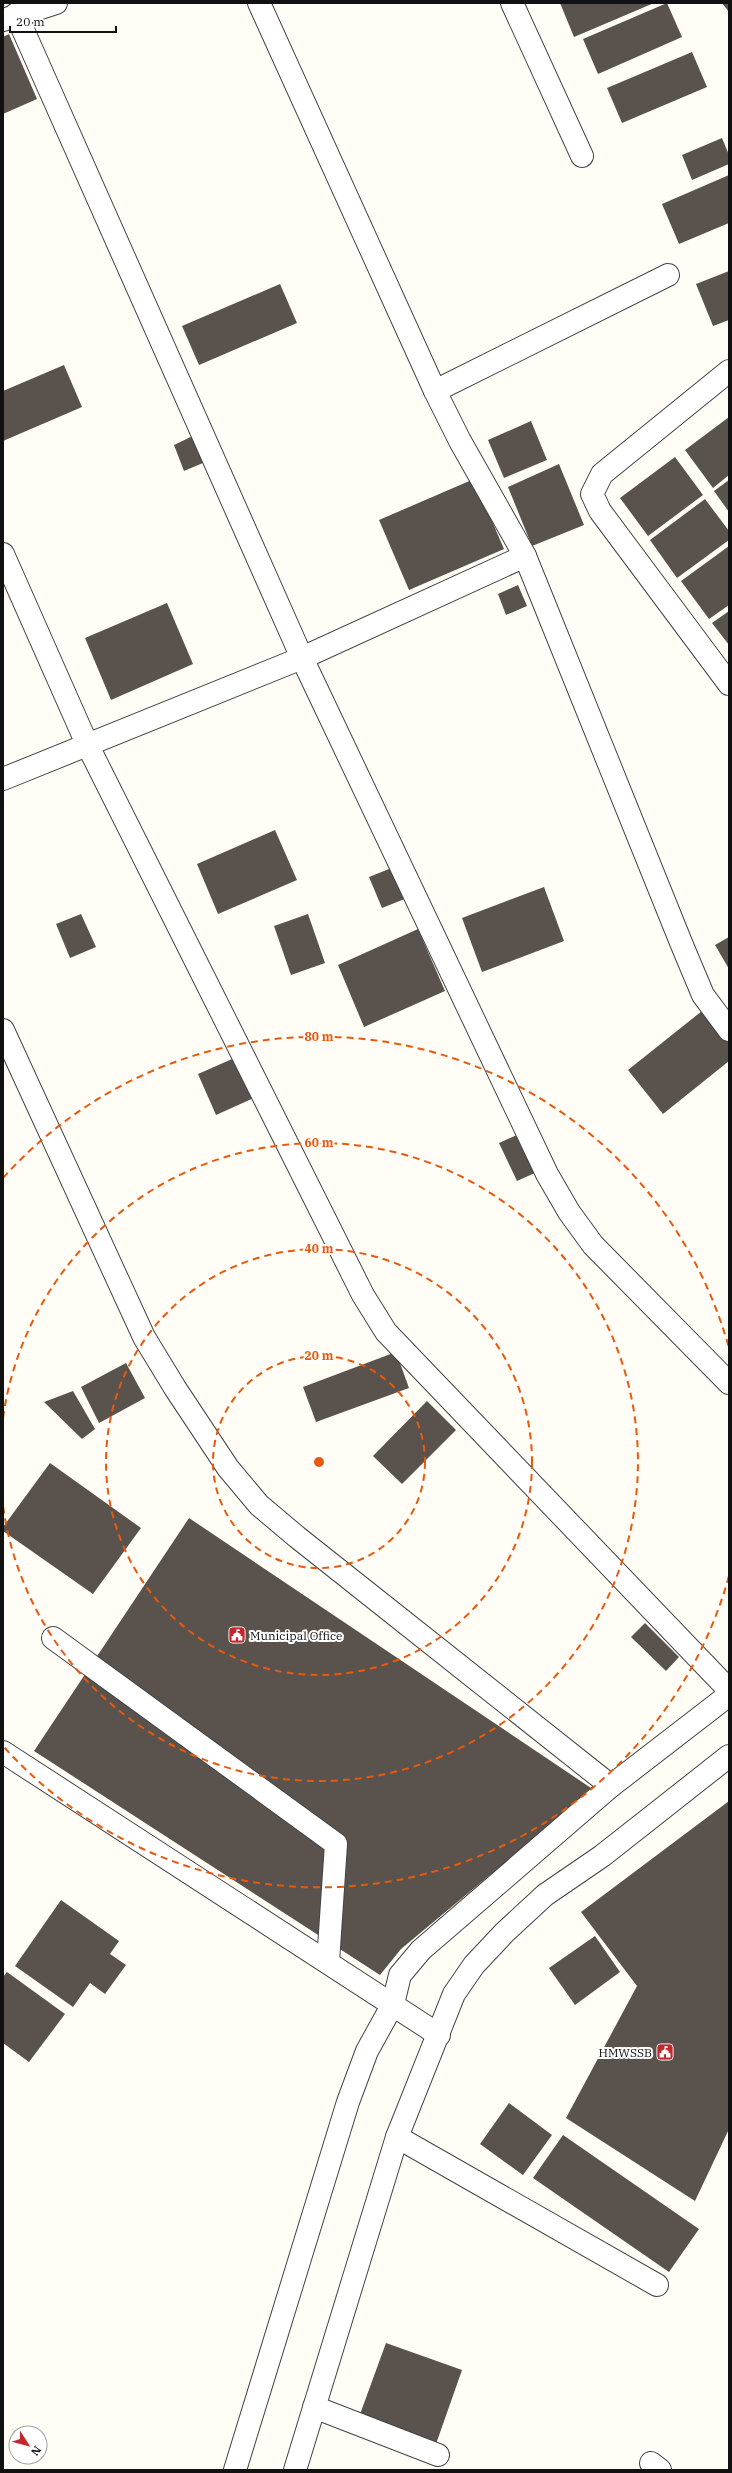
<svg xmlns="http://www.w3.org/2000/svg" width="732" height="2473" font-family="'IBM Plex Serif',serif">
	<rect width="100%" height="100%" fill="#fffdf5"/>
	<g fill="#5a524d">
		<path d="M560 3H654L574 37Z"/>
		<path d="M667 3 682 37 598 74 583 39Z"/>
		<path d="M722 3H729V12Z"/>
		<path d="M9 34 37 99 3 114V37Z"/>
		<path d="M692 52 707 87 622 123 607 88Z"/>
		<path d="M722 138 729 155V164L692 180 682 155Z"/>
		<path d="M729 175V223L679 244 662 204Z"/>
		<path d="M729 271V320L713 326 696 284Z"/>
		<path d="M280 284 297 323 199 365 182 326Z"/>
		<path d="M64 365 82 407 3 441V391Z"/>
		<path d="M729 417V475L713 488 685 450Z"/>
		<path d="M531 421 547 460 504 478 488 440Z"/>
		<path d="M199 433 210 460 184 471 174 445Z"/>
		<path d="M675 457 703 495 648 536 620 498Z"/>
		<path d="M559 464 584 525 532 546 508 487Z"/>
		<path d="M474 479 504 549 409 590 379 520Z"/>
		<path d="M729 480V512L714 491Z"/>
		<path d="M705 499 729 531V540L677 578 650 540Z"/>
		<path d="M729 546V605L709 619 681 581Z"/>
		<path d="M518 585 527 606 506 615 498 594Z"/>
		<path d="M167 603 193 664 111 700 85 638Z"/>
		<path d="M729 611V645L712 623Z"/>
		<path d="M275 830 297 880 218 914 197 864Z"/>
		<path d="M394 867 407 898 382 908 369 877Z"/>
		<path d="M544 887 564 941 482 972 462 918Z"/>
		<path d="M81 914 96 947 70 958 56 924Z"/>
		<path d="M308 914 325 963 291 975 274 926Z"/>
		<path d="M418 929 445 991 364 1027 338 965Z"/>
		<path d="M729 937V969L715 945Z"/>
		<path d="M707 1007 729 1035V1061L663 1114 628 1070Z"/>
		<path d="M239 1056 256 1097 216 1115 198 1074Z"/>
		<path d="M519 1134 537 1172 517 1181 499 1143Z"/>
		<path d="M396 1352 409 1388 316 1422 303 1387Z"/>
		<path d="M126 1363 145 1398 99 1423 81 1387Z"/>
		<path d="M73 1391 95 1429 82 1439 44 1402Z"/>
		<path d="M427 1401 456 1430 402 1484 373 1456Z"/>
		<path d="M50 1463 141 1528 93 1594 3 1531V1527Z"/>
		<path d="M189 1518 591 1788 534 1838 500 1880 491 1874 401 1949 380 1975 34 1751Z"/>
		<path d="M645 1623 679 1657 666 1671 631 1637Z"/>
		<path d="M729 1801V2129L695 2201 566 2118 637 1986 581 1912Z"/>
		<path d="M61 1900 119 1941 110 1954 126 1965 105 1994 90 1983 73 2007 15 1966Z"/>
		<path d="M595 1936 620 1972 575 2005 549 1968Z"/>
		<path d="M7 1972 65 2014 29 2062 3 2043V1977Z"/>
		<path d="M509 2103 552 2135 523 2175 480 2144Z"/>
		<path d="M563 2135 699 2229 669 2272 533 2178Z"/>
		<path d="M386 2343 462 2370 436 2444 359 2417Z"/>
	</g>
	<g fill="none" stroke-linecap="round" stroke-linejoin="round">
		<g stroke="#444" stroke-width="24">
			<g id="minor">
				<path d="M259 3 435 391 460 441 525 556 682 945 703 995 729 1030"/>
				<path d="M512 3 582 156"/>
				<path d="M16 14 302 658 547 1174 569 1212 593 1245 729 1383"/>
				<path d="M3 20 56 3"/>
				<path d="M729 371 602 474 592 494 600 511 729 684"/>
				<path d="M435 391 668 275"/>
				<path d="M3 554 87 744 363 1295 386 1332 729 1690"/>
				<path d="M3 779 302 658 525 556"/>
				<path d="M3 1030 144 1337 175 1388 228 1468 259 1505 297 1537 611 1786"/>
				<path d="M53 1638 336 1844 328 1962"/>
				<path d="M3 1752 439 2035"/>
				<path d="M397 2137 657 2285"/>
				<path d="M314 2407 438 2455"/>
				<path d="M651 2463 660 2470"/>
				<path d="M235 2470 348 2102 367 2051 393 2004 400 1975 421 1950 611 1786 729 1695"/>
				<path d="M295 2470 397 2137 454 1994 474 1965 504 1933 545 1895 602 1856 729 1756"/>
			</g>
		</g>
		<use href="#minor" stroke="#fff" stroke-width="22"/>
	</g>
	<g fill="none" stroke="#e8590c" stroke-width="2" stroke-dasharray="7 5">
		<circle cx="319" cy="1462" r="106"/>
		<circle cx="319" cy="1462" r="213"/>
		<path d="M3 1418A319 319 0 1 1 3 1506"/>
		<path d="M729 1576A425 425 0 0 1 3 1746M3 1178A425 425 0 0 1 729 1348"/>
	</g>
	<defs>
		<g id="civic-square" transform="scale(0.9)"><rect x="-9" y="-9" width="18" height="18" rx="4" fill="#c4262e" stroke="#fff"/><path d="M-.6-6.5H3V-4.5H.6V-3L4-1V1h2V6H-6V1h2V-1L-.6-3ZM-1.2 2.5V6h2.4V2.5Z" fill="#fff"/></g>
	</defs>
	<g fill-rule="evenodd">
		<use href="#civic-square" x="237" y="1635"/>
		<use href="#civic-square" x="665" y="2052"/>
	</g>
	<g text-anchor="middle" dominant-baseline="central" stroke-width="4" stroke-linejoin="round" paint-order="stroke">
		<g font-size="12" fill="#111" stroke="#fff" text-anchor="start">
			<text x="250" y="1635">Municipal Office</text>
			<text x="652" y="2052" text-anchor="end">HMWSSB</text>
		</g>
	</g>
	<circle cx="319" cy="1462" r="6" fill="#e8590c" stroke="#fff" stroke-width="2"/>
	<g font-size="12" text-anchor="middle" font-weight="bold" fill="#e8590c" stroke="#fff" stroke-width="4" stroke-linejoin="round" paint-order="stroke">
		<text x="319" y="1041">80 m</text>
		<text x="319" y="1147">60 m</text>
		<text x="319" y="1253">40 m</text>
		<text x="319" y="1360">20 m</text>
	</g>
	<rect width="732" height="2473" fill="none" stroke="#111111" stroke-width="8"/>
	<g transform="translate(28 2445) rotate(126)"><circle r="19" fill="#ffffff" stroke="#a0a0a0"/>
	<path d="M0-3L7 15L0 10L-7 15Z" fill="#c4262e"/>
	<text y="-6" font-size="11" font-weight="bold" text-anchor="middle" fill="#111111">N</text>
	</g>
	<path d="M10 26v6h106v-6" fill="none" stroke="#111111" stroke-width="2"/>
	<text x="16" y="26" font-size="12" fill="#111111" stroke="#ffffff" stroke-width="3" paint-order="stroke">20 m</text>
</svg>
